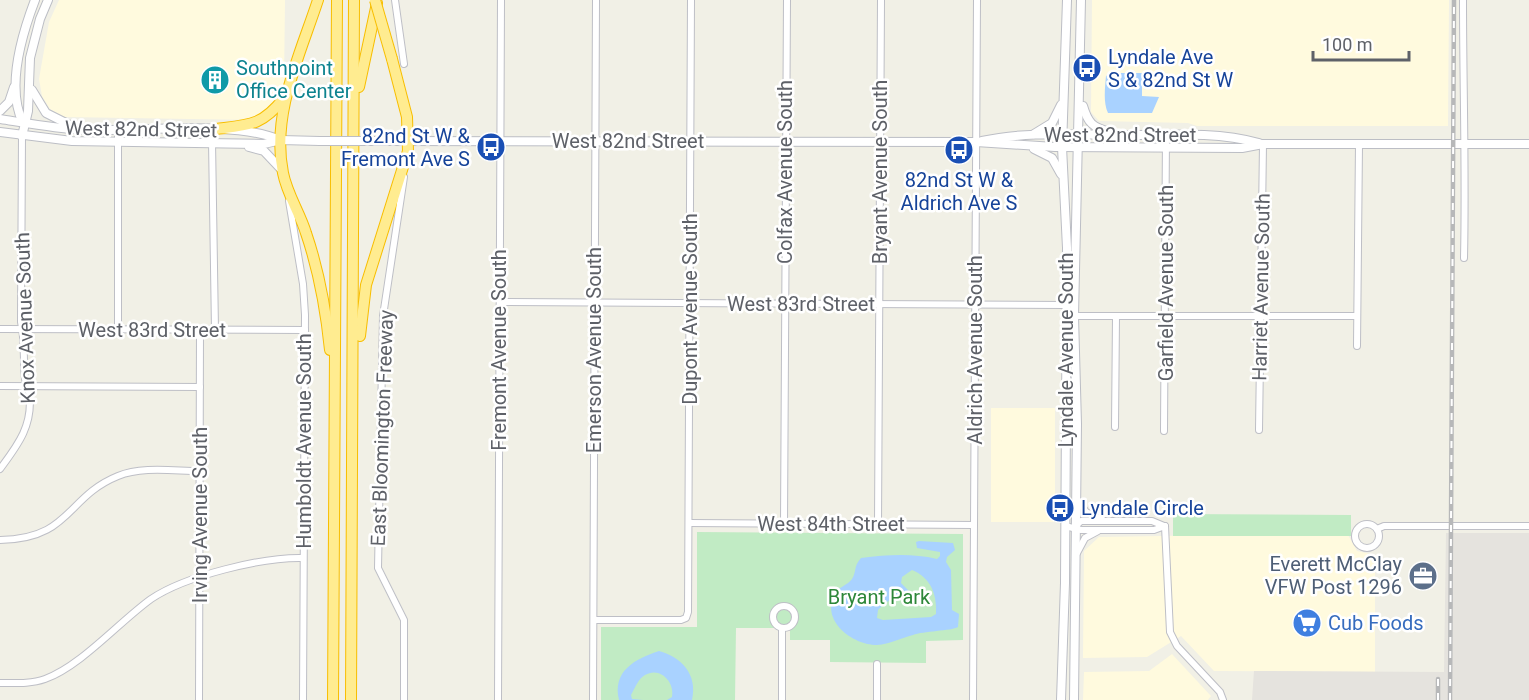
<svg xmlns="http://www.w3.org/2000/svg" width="1529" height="700" font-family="Roboto,sans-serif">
	<rect width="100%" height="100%" fill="#f1f0e6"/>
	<g fill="#fffade">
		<path d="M59 0H285L284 81 279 95 273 105 254 120 64 117 50 109 42 96 39 79 49 22Z"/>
		<path d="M1092 0H1449L1448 126H1197L1188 123 1099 121 1091 112Z"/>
		<rect x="991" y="408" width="64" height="114"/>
		<path d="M1347 533 1357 551 1375 555V672L1214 671 1181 636 1147 657 1083 658 1084 551 1099 537Z"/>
		<path d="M1172 654 1211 696 1208 700H1083L1084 672 1149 671Z"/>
	</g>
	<path fill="#e5e3de" d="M1446 533H1529V700H1252L1254 671 1444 672Z"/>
	<g fill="#c1ebc4">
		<path d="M1173 514 1351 515V536H1173Z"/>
		<path d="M697 532 963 534V640L926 641V663L830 662V640H790V628H736L735 700H601V627H697Z"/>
	</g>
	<g fill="#a9d2ff" fill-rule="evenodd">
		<path d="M1111 73H1142V96L1159 97 1152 113H1108C1103 103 1105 87 1106 76Z"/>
		<path d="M919 541 953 543 955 550 947 557 946 562 951 570 952 610 959 614 958 627C951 631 923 631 913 635 901 638 890 644 877 645 852 645 820 620 835 594 838 587 848 585 852 579 857 571 853 567 861 558 887 555 911 553 937 559L940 556V552L917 548 916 542ZM912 570C931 578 937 594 936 614L931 617 883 620 877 618 878 610C888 599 897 596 911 593L901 583 902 577Z"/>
		<path d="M659 651C681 657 698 674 692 700H667L672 697C675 682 660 666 645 675 638 679 635 688 631 695L632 699 643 700H619C612 671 635 659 659 651Z"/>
	</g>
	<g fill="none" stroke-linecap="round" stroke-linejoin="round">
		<g stroke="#bebfc6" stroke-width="8">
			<g id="street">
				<path d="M395 0 404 64"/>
				<path d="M1463 0C1463 86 1466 172 1464 258"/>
				<path d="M204 129 212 141 215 330"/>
				<path d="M289 201 303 284 305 315 303 700"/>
				<path d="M500 302 1066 305"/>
				<path d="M1074 316H1357"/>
				<path d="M0 329 305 330"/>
				<path d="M118 329V130"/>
				<path d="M1357 346 1359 144"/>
				<path d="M0 386 200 387"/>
				<path d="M1115 427 1116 316"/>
				<path d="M1259 430 1263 144"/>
				<path d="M1164 431 1166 134"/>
				<path d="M0 469C18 445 34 424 29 392 28 388 26 383 25 379 23 359 25 341 21 322L22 136"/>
				<path d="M1077 499 1086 512 1103 520"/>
				<path d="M689 523 974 525"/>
				<path d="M784 524 787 0"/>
				<path d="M878 524 881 0"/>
				<circle cx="1367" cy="536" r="12"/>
				<path d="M1065 526 1081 530H1154L1165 526"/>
				<path d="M1076 526 1081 521H1152L1164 526"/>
				<path d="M1165 526 1170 632 1177 646 1220 692 1223 700"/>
				<path d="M1377 529 1384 526H1529"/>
				<path d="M0 540C71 539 66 497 118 476 142 466 174 471 200 471"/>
				<path d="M1077 553 1085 538 1098 531"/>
				<circle cx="784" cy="617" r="11"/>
				<path d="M594 620H681L686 618 688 612 691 0"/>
				<path d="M782 629V700"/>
				<path d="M0 683C15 683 31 684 45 679 81 666 119 622 151 599 185 576 262 557 303 558"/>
				<path d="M199 700 200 330"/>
				<path d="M404 700V620L378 568 383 316 404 177"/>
				<path d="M498 700 501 0"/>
				<path d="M593 700 596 0"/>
				<path d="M877 700V664"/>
				<path d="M973 700 977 0"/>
			</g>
		</g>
		<g stroke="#bcbec5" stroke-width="10">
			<g id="secondary">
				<path d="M32 90 46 113 68 124"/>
				<path d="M1083 106C1088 123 1092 127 1110 132"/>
				<path d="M0 111 9 102 14 87"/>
				<path d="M0 119C32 124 64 130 97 130 145 131 238 121 280 140"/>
				<path d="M23 123C6 88 22 34 35 0"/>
				<path d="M0 132 72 141 264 144 281 140 320 141"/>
				<path d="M1034 134 1052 123 1061 105"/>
				<path d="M22 136 28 111 30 58 40 19 48 0"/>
				<path d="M382 141 976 142 1055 147 1242 148 1263 144H1529"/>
				<path d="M982 141C1027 131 1075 135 1121 135 1166 135 1215 131 1259 143"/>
				<path d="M249 147 264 151 281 169"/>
				<path d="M1034 149 1052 158 1061 174"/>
				<path d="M1061 700 1065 583 1067 248 1062 147 1067 0"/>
				<path d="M1074 700 1077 424 1074 316 1081 0"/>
			</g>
		</g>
		<g stroke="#f8be00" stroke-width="12">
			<g id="highway">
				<path d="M318 0C300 55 271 114 283 173 287 194 300 213 306 233 319 271 326 310 330 350"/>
				<path d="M359 87 377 3"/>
				<path d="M216 129C249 125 262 126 284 98"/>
				<path d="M360 336 366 285 408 151 407 117 392 59"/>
				<path d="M333 700 337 0"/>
				<path d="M351 700 354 0"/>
			</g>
		</g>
		<use href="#street" stroke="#fff" stroke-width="6"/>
		<use href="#secondary" stroke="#fff" stroke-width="8"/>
		<use href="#highway" stroke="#ffec90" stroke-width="10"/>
		<g stroke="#b7b8b9" stroke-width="4.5">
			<g id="rail">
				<path d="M1438 700V679"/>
				<path d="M1450 700 1454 0"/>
			</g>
		</g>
		<use href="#rail" stroke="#fff" stroke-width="2" stroke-dasharray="7" stroke-linecap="butt"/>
		<g stroke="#bcbec5" stroke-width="10" stroke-linecap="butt">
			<path id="secondary-bridge" d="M320 141H382"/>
		</g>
		<g stroke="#f8be00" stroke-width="12" stroke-linecap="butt">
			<path id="highway-bridge" d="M375 0 392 59"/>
		</g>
		<use href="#secondary-bridge" stroke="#fff" stroke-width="8"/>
		<use href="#highway-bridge" stroke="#ffec90" stroke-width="10"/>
	</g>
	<defs>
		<g id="bus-disc" transform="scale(1.5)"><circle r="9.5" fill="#1a4fb4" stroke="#fff"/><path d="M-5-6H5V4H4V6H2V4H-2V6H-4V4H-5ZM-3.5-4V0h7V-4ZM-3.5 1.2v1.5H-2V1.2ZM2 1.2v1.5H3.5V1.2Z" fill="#fff"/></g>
		<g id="building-disc" transform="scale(1.5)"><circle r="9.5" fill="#0f9aa8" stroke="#fff"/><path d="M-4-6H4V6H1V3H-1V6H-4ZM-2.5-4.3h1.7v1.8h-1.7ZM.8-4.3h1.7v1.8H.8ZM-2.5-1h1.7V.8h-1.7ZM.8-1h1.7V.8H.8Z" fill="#fff"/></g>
		<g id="office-disc" transform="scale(1.5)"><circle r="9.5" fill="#5c6f8a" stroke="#fff"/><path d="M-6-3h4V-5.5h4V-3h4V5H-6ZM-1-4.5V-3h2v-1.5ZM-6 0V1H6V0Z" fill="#fff"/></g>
		<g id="supermarket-disc" transform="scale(1.5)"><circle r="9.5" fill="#3f7fe0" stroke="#fff"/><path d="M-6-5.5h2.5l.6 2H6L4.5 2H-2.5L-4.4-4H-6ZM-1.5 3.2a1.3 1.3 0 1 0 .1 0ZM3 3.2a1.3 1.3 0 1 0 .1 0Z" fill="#fff"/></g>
	</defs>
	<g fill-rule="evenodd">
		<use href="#bus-disc" x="1087" y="68"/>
		<use href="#building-disc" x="215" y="80"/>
		<use href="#bus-disc" x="491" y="147"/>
		<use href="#bus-disc" x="959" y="150"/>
		<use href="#bus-disc" x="1060" y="508"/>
		<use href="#office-disc" x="1423" y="576"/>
		<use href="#supermarket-disc" x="1307" y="623"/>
	</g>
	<g text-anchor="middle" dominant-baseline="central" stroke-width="5" stroke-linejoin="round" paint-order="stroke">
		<g font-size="20" fill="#164399" stroke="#fff" text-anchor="start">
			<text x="1108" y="57">Lyndale Ave<tspan x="1108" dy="23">S &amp; 82nd St W</tspan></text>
			<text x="470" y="136" text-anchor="end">82nd St W &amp;<tspan x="470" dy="23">Fremont Ave S</tspan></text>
			<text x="959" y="180" text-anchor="middle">82nd St W &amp;<tspan x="959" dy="23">Aldrich Ave S</tspan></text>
			<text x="1081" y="508">Lyndale Circle</text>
		</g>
		<g font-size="20" fill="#0d838f" stroke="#fff" text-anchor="start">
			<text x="236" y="68">Southpoint<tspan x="236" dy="23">Office Center</tspan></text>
		</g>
		<g font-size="20" fill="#5e6168" stroke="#fff">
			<text transform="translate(141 129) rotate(1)">West 82nd Street</text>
			<text x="1120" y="135">West 82nd Street</text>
			<text x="628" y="141">West 82nd Street</text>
			<text transform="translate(785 172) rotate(-90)">Colfax Avenue South</text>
			<text transform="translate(880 172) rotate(-90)">Bryant Avenue South</text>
			<text transform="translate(1166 283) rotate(-90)">Garfield Avenue South</text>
			<text transform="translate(1261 287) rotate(-89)">Harriet Avenue South</text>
			<text x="801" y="304">West 83rd Street</text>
			<text transform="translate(690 309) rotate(-90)">Dupont Avenue South</text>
			<text transform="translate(25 318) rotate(-92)">Knox Avenue South</text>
			<text x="152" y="330">West 83rd Street</text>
			<text transform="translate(499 350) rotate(-90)">Fremont Avenue South</text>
			<text transform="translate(594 350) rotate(-90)">Emerson Avenue South</text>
			<text transform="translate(975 350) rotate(-90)">Aldrich Avenue South</text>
			<text transform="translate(1066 350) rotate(-90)">Lyndale Avenue South</text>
			<text transform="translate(382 428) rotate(-88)">East Bloomington Freeway</text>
			<text transform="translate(304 441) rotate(-90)">Humboldt Avenue South</text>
			<text transform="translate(200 515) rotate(-90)">Irving Avenue South</text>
			<text x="831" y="524">West 84th Street</text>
		</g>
		<g font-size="20" fill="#4e5e75" stroke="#fff" text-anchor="end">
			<text x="1402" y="564">Everett McClay<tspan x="1402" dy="23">VFW Post 1296</tspan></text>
		</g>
		<g font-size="20" fill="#2d8739" stroke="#fff">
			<text x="879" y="597">Bryant Park</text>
		</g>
		<g font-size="20" fill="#366cbe" stroke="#fff" text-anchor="start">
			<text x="1328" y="623">Cub Foods</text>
		</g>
	</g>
	<path d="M1313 51v9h96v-9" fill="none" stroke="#5e6168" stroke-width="3"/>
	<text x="1322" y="51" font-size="18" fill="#5e6168" stroke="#ffffff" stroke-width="4.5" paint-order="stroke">100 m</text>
</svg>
